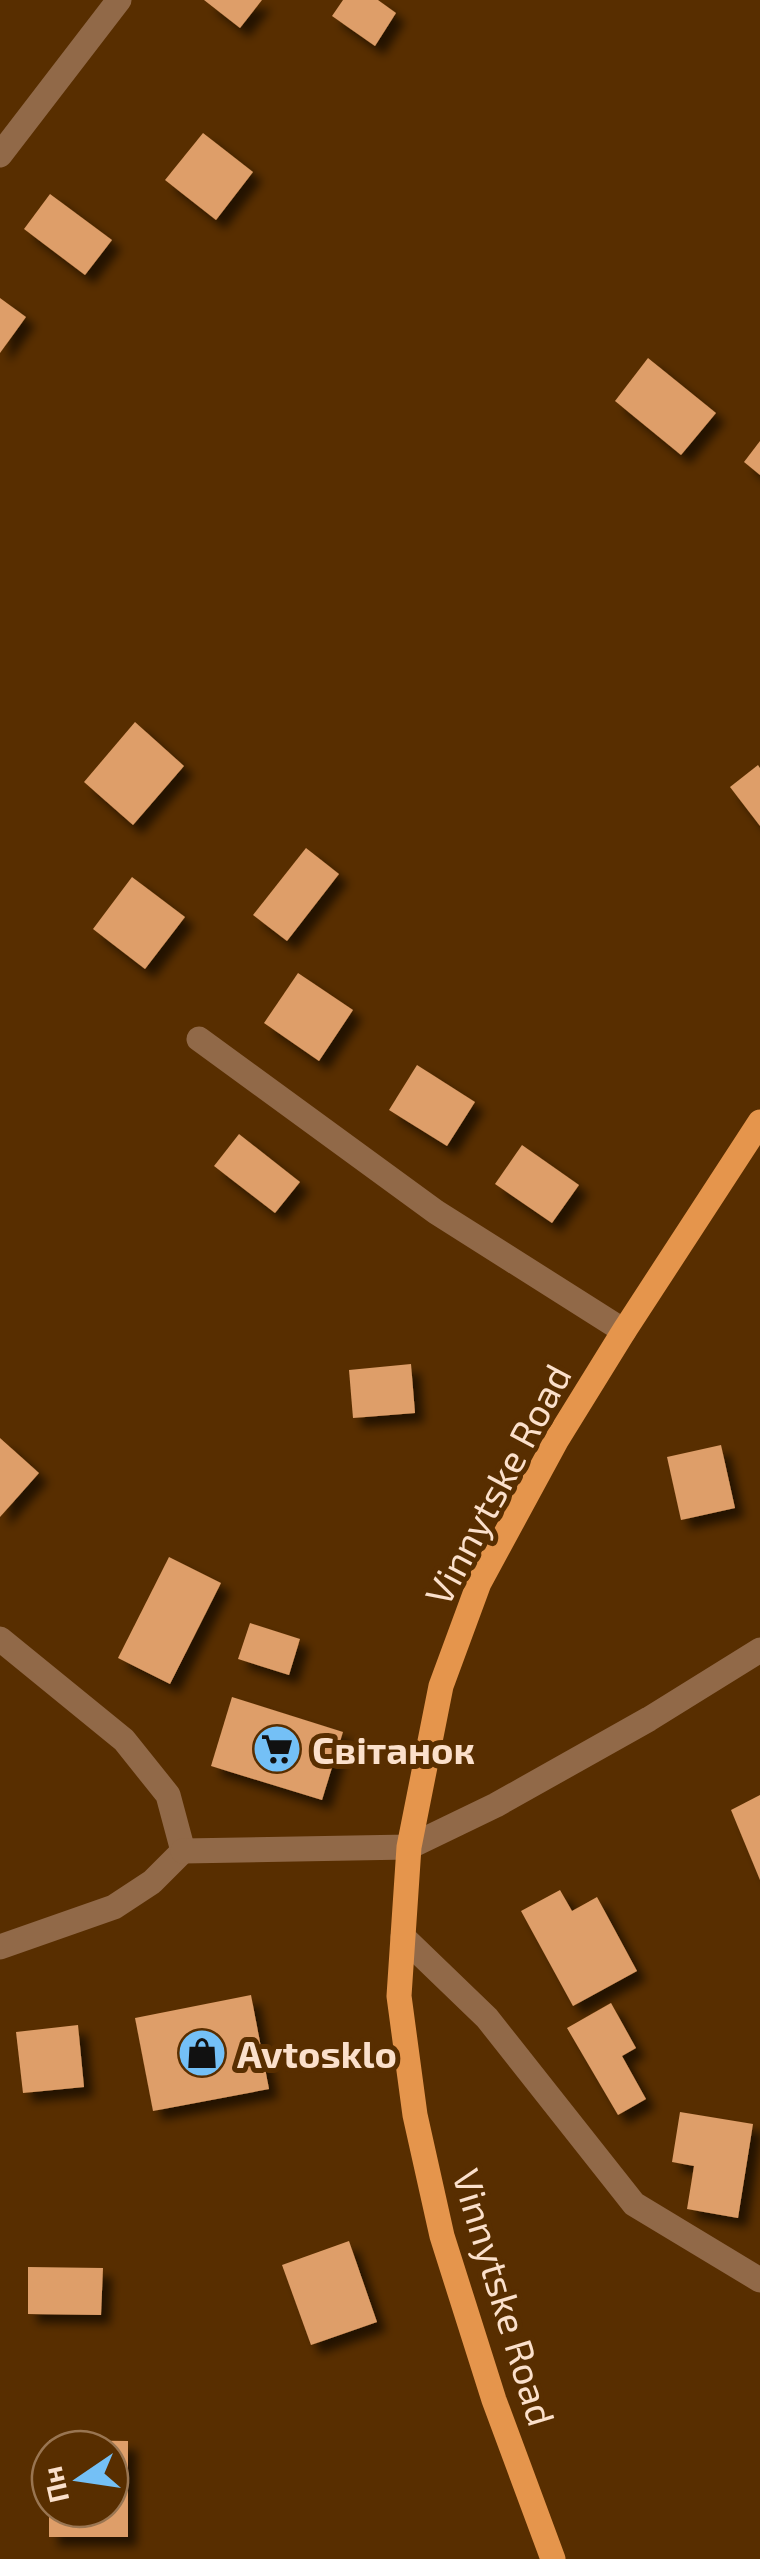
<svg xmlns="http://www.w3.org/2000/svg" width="760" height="2559" font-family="'Exo 2',sans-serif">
	<defs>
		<filter id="shadow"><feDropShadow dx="9" dy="9" stdDeviation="5" flood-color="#0009"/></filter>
	</defs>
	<rect width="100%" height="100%" fill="#582e00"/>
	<g fill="#de9e69" filter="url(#shadow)">
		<path d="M204 0H262L240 28Z"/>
		<path d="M343 0H378L396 13 375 46 332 16Z"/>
		<path d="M203 133 253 172 216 220 165 180Z"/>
		<path d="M50 194 112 240 85 275 24 229Z"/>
		<path d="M0 298 26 317 0 353Z"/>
		<path d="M648 358 716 413 681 455 615 401Z"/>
		<path d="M760 441V475L744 462Z"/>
		<path d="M135 722 184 766 133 825 84 782Z"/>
		<path d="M758 765 760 768V826L730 787Z"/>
		<path d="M306 848 339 874 287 941 253 915Z"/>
		<path d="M132 877 185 917 145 969 93 929Z"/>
		<path d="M298 973 353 1010 319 1061 264 1023Z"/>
		<path d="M417 1065 475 1102 447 1146 389 1110Z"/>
		<path d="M239 1134 300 1182 275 1213 214 1166Z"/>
		<path d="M522 1145 579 1185 552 1223 495 1184Z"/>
		<path d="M411 1364 415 1413 353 1418 349 1370Z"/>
		<path d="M0 1438 39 1473 0 1517Z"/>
		<path d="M721 1445 735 1508 681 1520 667 1457Z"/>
		<path d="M169 1557 221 1583 170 1684 118 1658Z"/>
		<path d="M250 1623 300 1639 289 1675 238 1659Z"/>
		<path d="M232 1697 343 1732 322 1800 211 1766Z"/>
		<path d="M760 1795V1880L731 1810Z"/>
		<path d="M560 1890 572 1911 597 1897 637 1971 573 2006 521 1911Z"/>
		<path d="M251 1995 269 2089 153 2111 135 2018Z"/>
		<path d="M611 2003 636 2048 622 2056 646 2099 618 2115 567 2028Z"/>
		<path d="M78 2025 84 2087 23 2093 16 2032Z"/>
		<path d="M680 2112 753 2124 738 2218 687 2209 694 2166 672 2162Z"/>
		<path d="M349 2241 377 2322 311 2345 282 2265Z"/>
		<path d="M28 2267 103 2268 101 2315 28 2314Z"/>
		<path d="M49 2440 128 2441V2537H49V2509H110V2449H49Z"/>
	</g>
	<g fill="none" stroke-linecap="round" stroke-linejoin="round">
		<g stroke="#916948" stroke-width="25">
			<path d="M0 155 119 0"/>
			<path d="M199 1039 436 1212 624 1331"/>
			<path d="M0 1639 124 1740 168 1795 183 1851 152 1882 114 1907 0 1947"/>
			<path d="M183 1851 409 1847 496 1805 649 1719 760 1650"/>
			<path d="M403 1937 487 2018 634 2204 760 2280"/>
		</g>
		<path stroke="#e5954c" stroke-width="25" d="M553 2559 494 2400 442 2236 415 2115 399 1996 409 1847 441 1686 479 1583 556 1441 624 1331 760 1122"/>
	</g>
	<defs>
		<g id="supermarket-disc" transform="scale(2.5)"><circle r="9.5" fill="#74c0f6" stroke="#582e00"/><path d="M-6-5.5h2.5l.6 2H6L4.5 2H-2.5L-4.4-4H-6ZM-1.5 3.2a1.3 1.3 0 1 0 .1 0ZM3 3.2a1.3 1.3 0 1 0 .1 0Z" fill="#111"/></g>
		<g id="shop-disc" transform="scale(2.5)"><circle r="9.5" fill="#74c0f6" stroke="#582e00"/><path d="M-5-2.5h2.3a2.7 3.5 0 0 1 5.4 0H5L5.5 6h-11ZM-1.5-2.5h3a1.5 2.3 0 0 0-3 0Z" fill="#111"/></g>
	</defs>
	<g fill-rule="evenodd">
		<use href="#supermarket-disc" x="277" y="1749"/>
		<use href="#shop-disc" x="202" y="2053"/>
	</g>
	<g text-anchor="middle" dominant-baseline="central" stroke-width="10" stroke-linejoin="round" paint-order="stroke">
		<g font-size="38" fill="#fbe0cb" stroke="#582e00">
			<text transform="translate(497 1484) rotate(-62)">Vinnytske Road</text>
			<text transform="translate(505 2297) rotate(73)">Vinnytske Road</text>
		</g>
		<g font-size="38" font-weight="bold" fill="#fbe0cb" stroke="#582e00" text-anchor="start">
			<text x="312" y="1749">Світанок</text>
			<text x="237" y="2053">Avtosklo</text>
		</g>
	</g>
	<g transform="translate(80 2479) rotate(257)"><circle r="48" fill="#582e00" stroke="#997551" stroke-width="2.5"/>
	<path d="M0-8L18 38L0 25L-18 38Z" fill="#74c0f6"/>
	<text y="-15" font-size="28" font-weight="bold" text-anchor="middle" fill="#fbe0cb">Пн</text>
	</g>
</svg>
